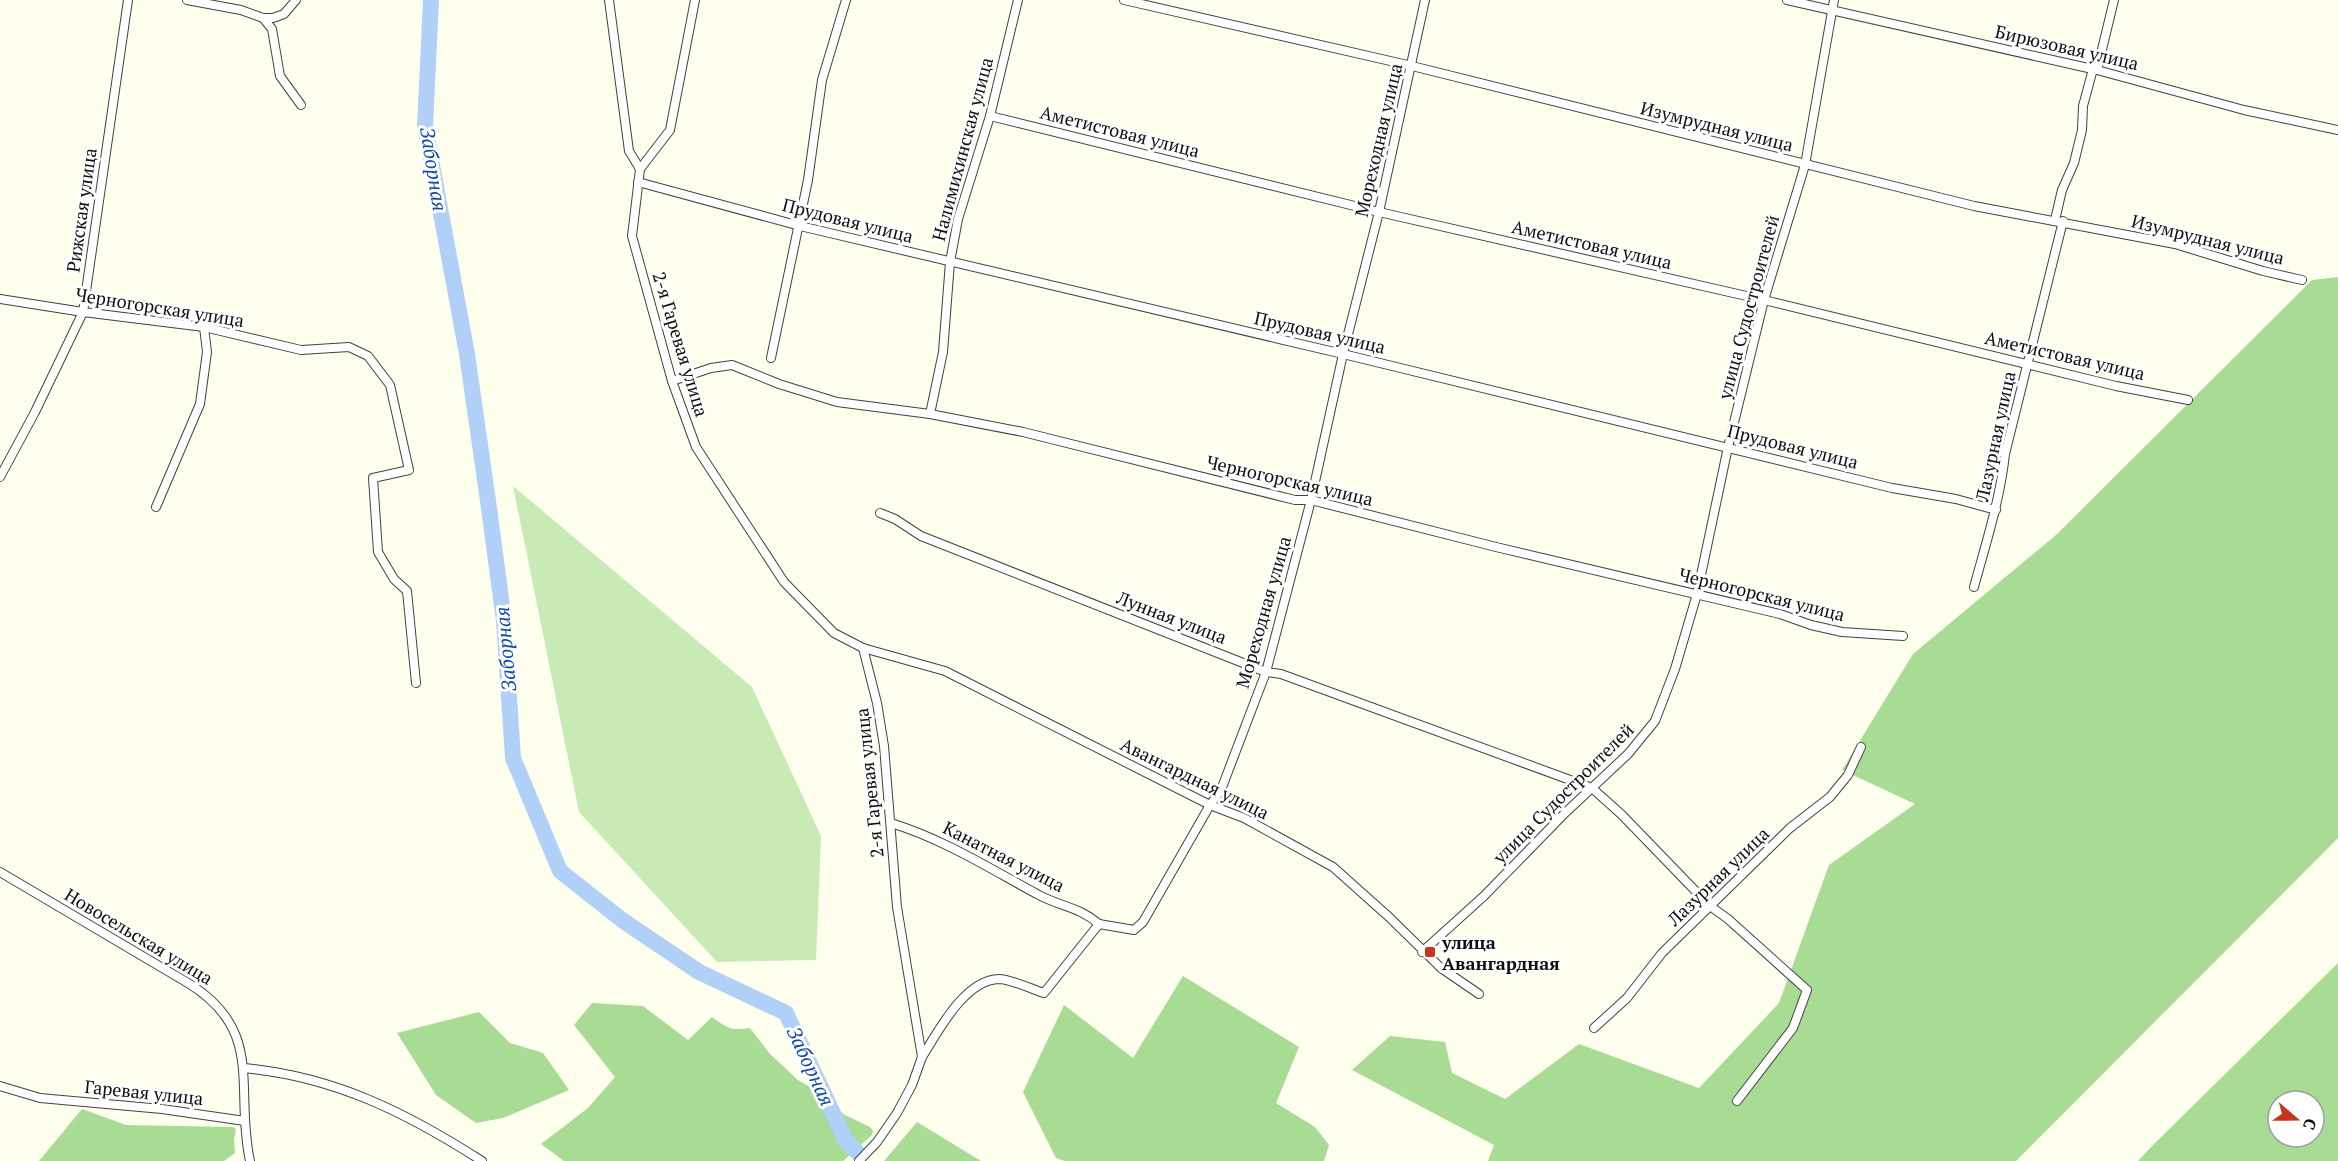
<svg xmlns="http://www.w3.org/2000/svg" width="2338" height="1161" font-family="'PT Serif',serif">
	<rect width="100%" height="100%" fill="#ffe"/>
	<path fill="#c8ebb6" d="M513 486 752 687 821 836 816 960 717 962 579 812Z"/>
	<g fill="#a8dc95" fill-rule="evenodd">
		<path d="M2338 277V838L2016 1161H1488L1494 1145 1352 1070 1390 1036 1445 1042 1452 1073 1505 1099 1579 1044 1699 1088 1779 1003 1829 865 1915 804 1842 770 1913 654 2056 535 2312 280Z"/>
		<path d="M2338 963V1161H2138L2151 1147ZM2278 1101H2314V1137H2278Z"/>
		<path d="M1183 976 1299 1047 1276 1103 1315 1127 1329 1145 1324 1161H1065L1056 1158 1023 1092 1064 1005 1133 1058Z"/>
		<path d="M592 1003 643 1006 688 1040 712 1017C728 1028 730 1031 750 1028L770 1054 798 1080 832 1100 843 1114 870 1127 873 1131 872 1135 843 1161H564L541 1144 588 1108 615 1077 574 1025Z"/>
		<path d="M479 1012 510 1043 543 1053 569 1090 503 1118 476 1123 436 1095 397 1033Z"/>
		<path d="M82 1109 126 1125 232 1127 236 1129 234 1140 235 1153 224 1161H39Z"/>
		<path d="M917 1122 981 1161H884Z"/>
	</g>
	<g fill="none" stroke-linecap="round" stroke-linejoin="round">
		<path stroke="#b1d0f8" stroke-width="16" d="M431 0 425 127 467 354 489 508 504 621 513 758 560 871 622 920 699 972 786 1013 846 1141 857 1152"/>
		<g stroke="#414141" stroke-width="10">
			<g id="street">
				<path d="M187 0 241 10 263 18H273L284 14 296 0"/>
				<path d="M609 0 629 151 640 169"/>
				<path d="M1124 0 1412 66 1974 206 2175 244 2263 271 2302 280"/>
				<path d="M1787 0 2097 70 2244 110 2338 130"/>
				<path d="M263 18 272 29 280 76 301 105"/>
				<path d="M2097 70 2114 0"/>
				<path d="M990 116 1379 212 1764 300 2116 386 2188 400"/>
				<path d="M640 169 632 236 672 381 696 447 784 582 834 633 863 648 945 671 1210 805 1244 818 1333 867 1389 917 1441 968 1479 994"/>
				<path d="M640 169 670 130 695 0"/>
				<path d="M638 182 800 226 1343 354 1892 488 1956 499 1996 510"/>
				<path d="M2055 220 2062 190 2074 163 2082 130 2083 106 2093 69"/>
				<path d="M0 299 83 312 204 327 301 350 349 347 368 356 390 385 409 470 373 478 378 552 394 579 407 591 416 683"/>
				<path d="M771 358 808 180 822 80 846 0"/>
				<path d="M672 381 711 368 732 365 779 384 837 402 930 414 1023 432 1295 500H1311L1496 547 1780 614 1811 625 1842 632 1903 636"/>
				<path d="M930 414 943 352 950 262 958 219 990 116 1018 0"/>
				<path d="M0 477 35 412 83 312 128 0"/>
				<path d="M156 507 200 404 207 352 204 327"/>
				<path d="M880 513 895 519 921 536 1266 672 1281 674 1592 788 1622 815 1710 906 1728 919 1807 990 1793 1028 1737 1101"/>
				<path d="M1974 587C1986 543 2000 500 2005 454L2063 221"/>
				<path d="M891 823C943 839 989 868 1037 894 1058 906 1080 907 1099 924"/>
				<path d="M0 872 188 983C266 1031 234 1088 250 1161"/>
				<path d="M1099 924 1134 930 1143 922 1210 805 1221 790 1266 672 1311 500 1343 354 1379 212 1425 0"/>
				<path d="M1422 952 1484 896 1565 813 1628 754 1655 721 1675 669 1697 594 1728 447 1764 300 1805 165 1834 0"/>
				<path d="M1594 1028 1627 998 1662 953 1790 828 1830 797 1848 775 1861 747"/>
				<path d="M922 1057C938 1032 964 980 999 979 1010 979 1032 989 1044 993L1099 924"/>
				<path d="M243 1068C334 1076 407 1113 482 1161"/>
				<path d="M0 1086 40 1098 162 1109 245 1121"/>
				<path d="M859 1161 877 1142 897 1113 912 1085 922 1057 897 907 884 746 877 703 863 648"/>
			</g>
		</g>
		<use href="#street" stroke="#fff" stroke-width="8"/>
	</g>
	<rect fill="#c33720" stroke="#fff" stroke-width="2" x="1424" y="946" width="12" height="12" rx="3"/>
	<g text-anchor="middle" dominant-baseline="central" stroke-width="6" stroke-linejoin="round" paint-order="stroke">
		<g font-size="18" fill="#0e0e0e" stroke="#fff">
			<text transform="translate(2067 47) rotate(13)">Бирюзовая улица</text>
			<text transform="translate(1717 126) rotate(14)">Изумрудная улица</text>
			<text transform="translate(1120 131) rotate(14)">Аметистовая улица</text>
			<text transform="translate(1378 140) rotate(-77)">Мореходная улица</text>
			<text transform="translate(962 149) rotate(-75)">Налимихинская улица</text>
			<text transform="translate(81 210) rotate(-82)">Рижская улица</text>
			<text transform="translate(848 220) rotate(14)">Прудовая улица</text>
			<text transform="translate(2208 239) rotate(14)">Изумрудная улица</text>
			<text transform="translate(1592 244) rotate(13)">Аметистовая улица</text>
			<text transform="translate(160 307) rotate(9)">Черногорская улица</text>
			<text transform="translate(1748 307) rotate(-75)">улица Судостроителей</text>
			<text transform="translate(1320 332) rotate(13)">Прудовая улица</text>
			<text transform="translate(681 344) rotate(73)">2-я Гаревая улица</text>
			<text transform="translate(2065 355) rotate(13)">Аметистовая улица</text>
			<text transform="translate(1995 436) rotate(-78)">Лазурная улица</text>
			<text transform="translate(1793 446) rotate(14)">Прудовая улица</text>
			<text transform="translate(1290 480) rotate(13)">Черногорская улица</text>
			<text transform="translate(1762 594) rotate(14)">Черногорская улица</text>
			<text transform="translate(1263 612) rotate(-74)">Мореходная улица</text>
			<text transform="translate(1172 617) rotate(21)">Лунная улица</text>
			<text transform="translate(1195 778) rotate(26)">Авангардная улица</text>
			<text transform="translate(869 783) rotate(-96)">2-я Гаревая улица</text>
			<text transform="translate(1563 793) rotate(-45)">улица Судостроителей</text>
			<text transform="translate(1004 856) rotate(27)">Канатная улица</text>
			<text transform="translate(1718 876) rotate(-44)">Лазурная улица</text>
			<text transform="translate(139 936) rotate(31)">Новосельская улица</text>
			<text transform="translate(144 1092) rotate(6)">Гаревая улица</text>
		</g>
		<g font-size="18" font-weight="bold" fill="#0e0e0e" stroke="#fff" text-anchor="start">
			<text x="1442" y="942">улица<tspan x="1442" dy="21">Авангардная</tspan></text>
		</g>
		<g font-size="20" font-style="italic" fill="#1249a4" stroke="#fff">
			<text transform="translate(434 169) rotate(81)">Заборная</text>
			<text transform="translate(505 649) rotate(-95)">Заборная</text>
			<text transform="translate(811 1066) rotate(65)">Заборная</text>
		</g>
	</g>
	<g transform="translate(2296 1119) rotate(110)"><circle r="28" fill="#ffffff" stroke="#9f9f9f" stroke-width="1.5"/>
	<path d="M0-4.5L10 22L0 15L-10 22Z" fill="#c33720"/>
	<text y="-9" font-size="16" font-weight="bold" text-anchor="middle" fill="#0e0e0e">С</text>
	</g>
</svg>
